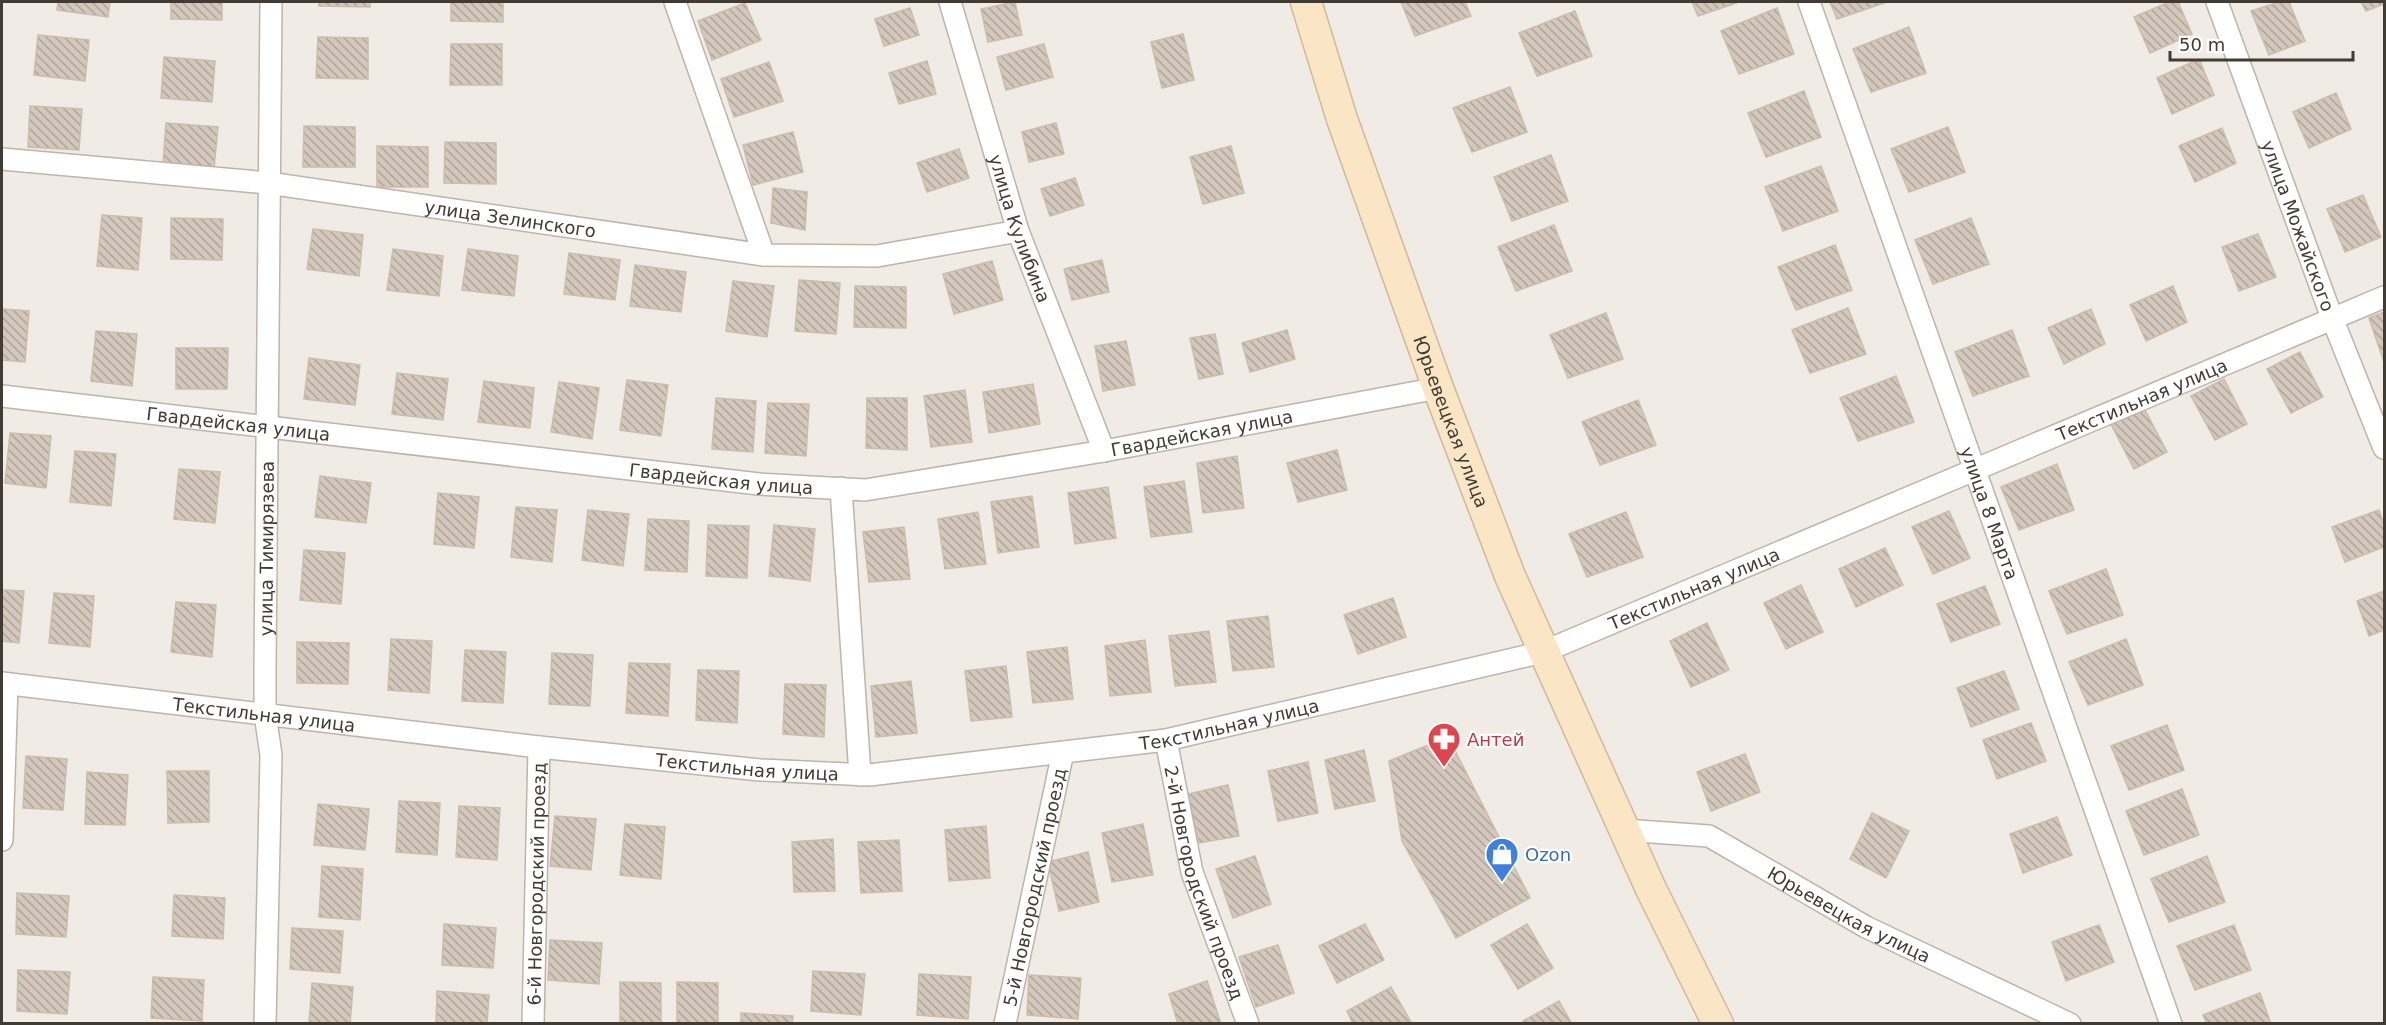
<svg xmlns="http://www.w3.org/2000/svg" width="2386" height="1025" font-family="'DejaVu Sans',sans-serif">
	<defs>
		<pattern id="building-back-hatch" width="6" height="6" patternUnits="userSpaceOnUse" patternTransform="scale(1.5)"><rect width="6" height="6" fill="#d4c8bd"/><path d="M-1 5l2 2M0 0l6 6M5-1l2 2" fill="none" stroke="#aea49a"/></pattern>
	</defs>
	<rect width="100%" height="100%" fill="#f0ebe4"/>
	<g fill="url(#building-back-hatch)" stroke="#cbbcae" stroke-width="1.5">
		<path d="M58 2H110L108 17 57 10Z"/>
		<path d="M171 2H222V20L171 19Z"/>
		<path d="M319 2H370V7L319 6Z"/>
		<path d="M451 2H503V22L451 21Z"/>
		<path d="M1015 2 1022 35 988 42 981 9Z"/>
		<path d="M1401 2H1465L1471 16 1415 36Z"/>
		<path d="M1692 2H1739L1698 16Z"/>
		<path d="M1830 2H1887L1837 19Z"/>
		<path d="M2169 2H2178L2192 34 2150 53 2134 17Z"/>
		<path d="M2279 2H2289L2305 41 2269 55 2251 11Z"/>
		<path d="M2361 2H2384V4L2366 11Z"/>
		<path d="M745 3 761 40 712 60 698 21Z"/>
		<path d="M910 8 919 35 884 46 875 19Z"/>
		<path d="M1777 8 1794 54 1739 74 1721 31Z"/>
		<path d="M1575 11 1592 56 1537 76 1519 33Z"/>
		<path d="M1909 27 1926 73 1871 92 1853 49Z"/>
		<path d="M1183 34 1194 80 1162 88 1151 42Z"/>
		<path d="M38 35 89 40 85 81 34 75Z"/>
		<path d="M318 37 368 38V79L316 78Z"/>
		<path d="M451 44H502V85H450Z"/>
		<path d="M1044 44 1053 77 1006 90 997 57Z"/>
		<path d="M164 57 215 61 212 102 161 98Z"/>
		<path d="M2199 59 2214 95 2172 114 2157 78Z"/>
		<path d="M927 61 936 94 899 104 889 73Z"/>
		<path d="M769 62 783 101 734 117 721 79Z"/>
		<path d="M1510 87 1527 132 1472 152 1453 108Z"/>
		<path d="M1804 91 1821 137 1766 157 1748 113Z"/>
		<path d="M2336 93 2351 129 2309 148 2293 112Z"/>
		<path d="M30 106 82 109 79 150 28 147Z"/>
		<path d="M166 123 218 127 214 168 163 163Z"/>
		<path d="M1056 123 1064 154 1029 162 1022 132Z"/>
		<path d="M304 126 355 127V167H303Z"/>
		<path d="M1948 127 1965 172 1909 192 1891 149Z"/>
		<path d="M2222 128 2236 163 2195 182 2179 146Z"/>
		<path d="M793 132 803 172 753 185 743 145Z"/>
		<path d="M445 142 496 143V184L444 183Z"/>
		<path d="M377 146 428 147V187H377Z"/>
		<path d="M1231 146 1244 193 1203 204 1190 157Z"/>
		<path d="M959 149 969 178 927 192 917 163Z"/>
		<path d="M1551 155 1568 201 1512 221 1494 177Z"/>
		<path d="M1821 166 1838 211 1783 231 1765 187Z"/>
		<path d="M1075 178 1084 205 1050 216 1041 189Z"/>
		<path d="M773 188 807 192 805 230 771 223Z"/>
		<path d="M2363 195 2381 237 2345 252 2327 209Z"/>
		<path d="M102 215 142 218 138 270 97 266Z"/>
		<path d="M171 218 223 219 222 260 171 259Z"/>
		<path d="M1971 218 1989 264 1933 284 1915 240Z"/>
		<path d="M1554 225 1572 271 1516 291 1498 247Z"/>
		<path d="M313 229 363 235 359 276 307 269Z"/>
		<path d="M2258 234 2276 277 2239 291 2222 247Z"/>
		<path d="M1835 245 1852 290 1796 310 1778 267Z"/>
		<path d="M393 249 443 256 439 296 387 290Z"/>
		<path d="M468 249 518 256 514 296 462 290Z"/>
		<path d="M569 253 620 260 615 300 564 294Z"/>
		<path d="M1102 260 1109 292 1072 300 1064 269Z"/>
		<path d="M992 261 1003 300 954 314 943 274Z"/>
		<path d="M635 265 686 272 681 312 630 306Z"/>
		<path d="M799 280 840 283 836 334 795 331Z"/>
		<path d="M733 281 774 286 767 337 726 331Z"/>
		<path d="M855 286 906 287V328L854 327Z"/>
		<path d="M2173 286 2187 322 2146 341 2130 305Z"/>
		<path d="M1848 308 1866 354 1810 373 1792 330Z"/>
		<path d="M2 309 29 311 25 362 2 360Z"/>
		<path d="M2091 309 2105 344 2064 364 2048 328Z"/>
		<path d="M2384 312V362L2369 318Z"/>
		<path d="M1606 313 1623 359 1568 378 1550 335Z"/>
		<path d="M1287 330 1295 359 1250 372 1242 343Z"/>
		<path d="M2012 330 2029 376 1973 396 1955 352Z"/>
		<path d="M96 331 137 334 132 386 91 381Z"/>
		<path d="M1215 334 1223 374 1199 379 1190 338Z"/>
		<path d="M1126 341 1135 385 1103 391 1095 346Z"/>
		<path d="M176 348H228L227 389H176Z"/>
		<path d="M2300 352 2323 397 2291 413 2267 369Z"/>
		<path d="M309 358 360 365 355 405 304 399Z"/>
		<path d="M397 373 448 379 443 420 392 414Z"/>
		<path d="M1896 376 1914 422 1858 441 1840 398Z"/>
		<path d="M2224 379 2247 424 2215 440 2191 396Z"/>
		<path d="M627 380 668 385 661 436 620 430Z"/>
		<path d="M484 381 534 388 530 428 478 422Z"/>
		<path d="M559 382 599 388 592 439 551 432Z"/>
		<path d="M1033 384 1040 424 989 433 983 392Z"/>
		<path d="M965 390 972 442 931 447 924 396Z"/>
		<path d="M716 398 756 401 753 452 712 449Z"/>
		<path d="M867 398H907V450L866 448Z"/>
		<path d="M1638 400 1656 445 1600 465 1582 422Z"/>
		<path d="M768 403 809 404 806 456 765 453Z"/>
		<path d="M2144 408 2167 452 2134 469 2111 424Z"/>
		<path d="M10 433 51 436 46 488 5 483Z"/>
		<path d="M1337 450 1347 490 1298 502 1287 463Z"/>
		<path d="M75 451 116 454 111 506 70 502Z"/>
		<path d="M1237 456 1244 508 1203 513 1197 463Z"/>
		<path d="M2057 464 2074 510 2019 530 2001 487Z"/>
		<path d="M179 469 220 472 215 523 174 519Z"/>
		<path d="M320 476 371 483 366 523 315 517Z"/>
		<path d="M1184 481 1192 532 1151 537 1144 487Z"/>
		<path d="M1108 487 1116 538 1075 544 1068 493Z"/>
		<path d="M438 493 479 497 474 548 434 544Z"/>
		<path d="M1032 496 1039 547 998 553 991 502Z"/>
		<path d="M516 507 557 510 552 562 511 557Z"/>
		<path d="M588 510 629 514 623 566 582 560Z"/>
		<path d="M2379 510 2384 525V547L2345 562 2332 527Z"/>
		<path d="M1949 511 1970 558 1933 574 1912 527Z"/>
		<path d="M978 512 986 564 945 569 938 519Z"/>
		<path d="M1626 512 1643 557 1587 577 1569 534Z"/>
		<path d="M648 519 689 521 687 572 645 570Z"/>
		<path d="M708 525 749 526 747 578 706 576Z"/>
		<path d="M774 525 815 529 810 581 769 576Z"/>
		<path d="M904 527 910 579 869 582 863 532Z"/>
		<path d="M1885 548 1903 585 1856 607 1839 569Z"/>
		<path d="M304 550 345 553 341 604 300 600Z"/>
		<path d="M2106 569 2123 615 2067 634 2049 591Z"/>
		<path d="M1801 585 1823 632 1786 649 1764 603Z"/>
		<path d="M1985 586 2000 624 1951 642 1937 604Z"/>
		<path d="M2 590 24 591 19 643 2 641Z"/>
		<path d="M2384 591V630L2369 636 2357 601Z"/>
		<path d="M54 593 94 596 90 647 49 643Z"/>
		<path d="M1393 598 1406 637 1358 654 1344 615Z"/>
		<path d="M176 602 216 605 212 657 171 652Z"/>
		<path d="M1268 616 1274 667 1233 671 1227 621Z"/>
		<path d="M1707 623 1729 670 1691 687 1670 641Z"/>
		<path d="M1209 631 1216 682 1175 686 1169 636Z"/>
		<path d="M391 639 432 641 429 693 388 690Z"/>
		<path d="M2126 639 2143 685 2088 705 2069 662Z"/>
		<path d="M1145 640 1151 692 1110 696 1105 646Z"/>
		<path d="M297 642 349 643 348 684 297 683Z"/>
		<path d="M1067 647 1073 699 1033 703 1027 652Z"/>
		<path d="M465 650 506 652 503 703 462 701Z"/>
		<path d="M552 653 593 655 590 706 549 704Z"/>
		<path d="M629 663 670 664 668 716 626 713Z"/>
		<path d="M1006 666 1012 717 971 721 965 671Z"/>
		<path d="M698 670 739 671 737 723 696 720Z"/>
		<path d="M2004 671 2019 709 1971 727 1957 688Z"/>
		<path d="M911 681 917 733 876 737 871 686Z"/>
		<path d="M785 684 826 685 824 737 783 734Z"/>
		<path d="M2031 723 2046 761 1997 779 1983 740Z"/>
		<path d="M2167 725 2184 770 2129 790 2111 746Z"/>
		<path d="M1448 737 1530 898 1456 938 1402 841 1389 761Z"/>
		<path d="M1364 750 1375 801 1335 809 1325 760Z"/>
		<path d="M1745 754 1760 792 1711 811 1697 772Z"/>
		<path d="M26 756 67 759 63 810 23 808Z"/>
		<path d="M1308 762 1318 813 1278 821 1268 771Z"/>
		<path d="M167 771H209V822L168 823Z"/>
		<path d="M87 772 128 775 125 825 85 824Z"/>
		<path d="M1228 785 1239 836 1199 843 1188 794Z"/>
		<path d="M2182 789 2199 835 2144 855 2126 811Z"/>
		<path d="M399 801 440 803 437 855 396 852Z"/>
		<path d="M318 804 369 809 365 850 314 845Z"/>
		<path d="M459 806 500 808 497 860 456 857Z"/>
		<path d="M1872 813 1909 831 1886 878 1850 859Z"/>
		<path d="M555 816 596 819 591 870 550 866Z"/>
		<path d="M2057 817 2072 855 2023 873 2010 834Z"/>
		<path d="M625 824 665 827 661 879 620 875Z"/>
		<path d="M1143 824 1153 875 1112 882 1102 833Z"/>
		<path d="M986 826 990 878 949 881 945 830Z"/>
		<path d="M833 839 835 891 794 892 792 842Z"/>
		<path d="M899 840 902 891 861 893 858 842Z"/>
		<path d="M1088 852 1099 902 1059 911 1048 862Z"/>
		<path d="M1255 856 1271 904 1233 918 1216 869Z"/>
		<path d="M2207 856 2225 902 2169 922 2151 879Z"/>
		<path d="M322 866 363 869 360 920 319 917Z"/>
		<path d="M17 893 69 896 66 937 16 934Z"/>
		<path d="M174 895 225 898 223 939 172 936Z"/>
		<path d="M444 924 496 928 493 968 442 965Z"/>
		<path d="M1365 924 1384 960 1337 983 1319 946Z"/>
		<path d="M1527 924 1553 968 1518 989 1491 945Z"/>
		<path d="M2099 925 2114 962 2066 981 2052 942Z"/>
		<path d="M2234 925 2251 970 2195 990 2177 946Z"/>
		<path d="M292 928 343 931 340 973 290 969Z"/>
		<path d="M550 940 602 943 599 984 548 980Z"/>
		<path d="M1278 945 1294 993 1256 1007 1239 957Z"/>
		<path d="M18 970 70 972 67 1014 17 1011Z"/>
		<path d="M813 971 865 974 861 1015 811 1011Z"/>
		<path d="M919 974 971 977 968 1019 917 1015Z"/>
		<path d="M1029 975 1081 978 1078 1019 1027 1015Z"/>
		<path d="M153 977 204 980 202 1021 151 1018Z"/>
		<path d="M1207 981 1221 1024H1178L1169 994Z"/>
		<path d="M620 982 661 983V1024H620Z"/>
		<path d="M677 982 718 983V1024H677Z"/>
		<path d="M312 983 353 987 350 1024H309Z"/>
		<path d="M1391 987 1411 1022 1353 1024 1347 1011Z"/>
		<path d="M437 991 489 995 487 1024H436Z"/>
		<path d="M2260 993 2271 1024H2207L2203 1015Z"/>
		<path d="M1559 1001 1572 1024H1525L1523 1021Z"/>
		<path d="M741 1013 793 1016 792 1024H741Z"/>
	</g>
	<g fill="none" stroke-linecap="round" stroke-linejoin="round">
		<g stroke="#beb4aa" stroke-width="24">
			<g id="street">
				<path d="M675 2 764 255"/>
				<path id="s1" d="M950 2 1018 231 1104 451"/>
				<path id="s2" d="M1809 2 2171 1024"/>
				<path id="s3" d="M2217 2 2332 318 2384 448"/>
				<path id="s4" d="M2 159 268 183 764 255 877 256 1018 231"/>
				<path id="s5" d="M2 396 759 484 865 490 1104 451 1438 388"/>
				<path d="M841 488 860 775"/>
				<path id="s6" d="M2 683 539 747 760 770 869 775 1166 740 1543 652 2384 297"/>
				<path id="s7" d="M1166 740 1192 872 1248 1024"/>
				<path id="s8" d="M1624 830 1709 836 1866 927 2070 1024"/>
				<path d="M2 840 7 684"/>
				<path id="s9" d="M265 1024 271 755 265 714V668L271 2"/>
				<path id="s10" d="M533 1024 539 747"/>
				<path id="s11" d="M1005 1024 1063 752"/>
			</g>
		</g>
		<g stroke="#d0b999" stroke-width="33">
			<g id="secondary">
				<path id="s12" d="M1306 2 1342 119 1438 388 1510 576 1651 889 1718 1024"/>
			</g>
		</g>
		<use href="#street" stroke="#fff" stroke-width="21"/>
		<use href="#secondary" stroke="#fae5c4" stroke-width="30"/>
	</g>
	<defs>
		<g id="pharmacy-pin" transform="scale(1.725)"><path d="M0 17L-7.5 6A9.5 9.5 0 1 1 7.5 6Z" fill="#e0444e" stroke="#fff"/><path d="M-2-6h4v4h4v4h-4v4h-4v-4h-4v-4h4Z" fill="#fff"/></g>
		<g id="shop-pin" transform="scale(1.725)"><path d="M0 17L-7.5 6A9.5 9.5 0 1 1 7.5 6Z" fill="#3f7fe0" stroke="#fff"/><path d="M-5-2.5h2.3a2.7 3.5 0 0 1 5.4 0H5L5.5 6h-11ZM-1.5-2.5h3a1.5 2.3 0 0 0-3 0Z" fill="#fff"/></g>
	</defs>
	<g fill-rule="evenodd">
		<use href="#pharmacy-pin" x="1444" y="739"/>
		<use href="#shop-pin" x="1502" y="854"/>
	</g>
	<g text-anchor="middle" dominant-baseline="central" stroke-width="4.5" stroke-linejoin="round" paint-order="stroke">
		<g font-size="18" fill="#423b34" stroke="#fff">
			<text stroke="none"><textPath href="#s4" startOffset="512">улица Зелинского</textPath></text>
			<text stroke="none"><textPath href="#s3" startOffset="238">улица Можайского</textPath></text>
			<text stroke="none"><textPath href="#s1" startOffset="237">улица Кулибина</textPath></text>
			<text stroke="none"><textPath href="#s6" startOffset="2208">Текстильная улица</textPath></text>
			<text stroke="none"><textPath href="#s12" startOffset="444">Юрьевецкая улица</textPath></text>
			<text stroke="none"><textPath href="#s5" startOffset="238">Гвардейская улица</textPath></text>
			<text stroke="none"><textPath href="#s5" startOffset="1210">Гвардейская улица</textPath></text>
			<text stroke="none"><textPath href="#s5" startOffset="724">Гвардейская улица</textPath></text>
			<text stroke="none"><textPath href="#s2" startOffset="542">улица 8 Марта</textPath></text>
			<text stroke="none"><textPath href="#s9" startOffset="476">улица Тимирязева</textPath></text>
			<text stroke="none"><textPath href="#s6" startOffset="1722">Текстильная улица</textPath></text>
			<text stroke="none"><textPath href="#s6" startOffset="264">Текстильная улица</textPath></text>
			<text stroke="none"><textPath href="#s6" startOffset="1236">Текстильная улица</textPath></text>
			<text stroke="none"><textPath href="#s6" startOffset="750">Текстильная улица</textPath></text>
			<text stroke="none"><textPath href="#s7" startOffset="148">2-й Новгородский проезд</textPath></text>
			<text stroke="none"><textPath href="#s10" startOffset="140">6-й Новгородский проезд</textPath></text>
			<text stroke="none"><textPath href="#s11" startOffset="140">5-й Новгородский проезд</textPath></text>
			<text stroke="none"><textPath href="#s8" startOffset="246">Юрьевецкая улица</textPath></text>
		</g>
		<g font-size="18" fill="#be3a42" stroke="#fff" text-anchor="start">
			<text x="1467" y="739">Антей</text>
		</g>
		<g font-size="18" fill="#366cbe" stroke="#fff" text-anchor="start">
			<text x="1525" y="854">Ozon</text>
		</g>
	</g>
	<rect width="2386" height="1025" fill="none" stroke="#423b34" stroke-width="6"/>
	<path d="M2170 51v9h183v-9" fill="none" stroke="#423b34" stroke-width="3"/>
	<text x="2179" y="51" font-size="18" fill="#423b34" stroke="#ffffff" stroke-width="4.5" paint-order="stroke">50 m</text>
</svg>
